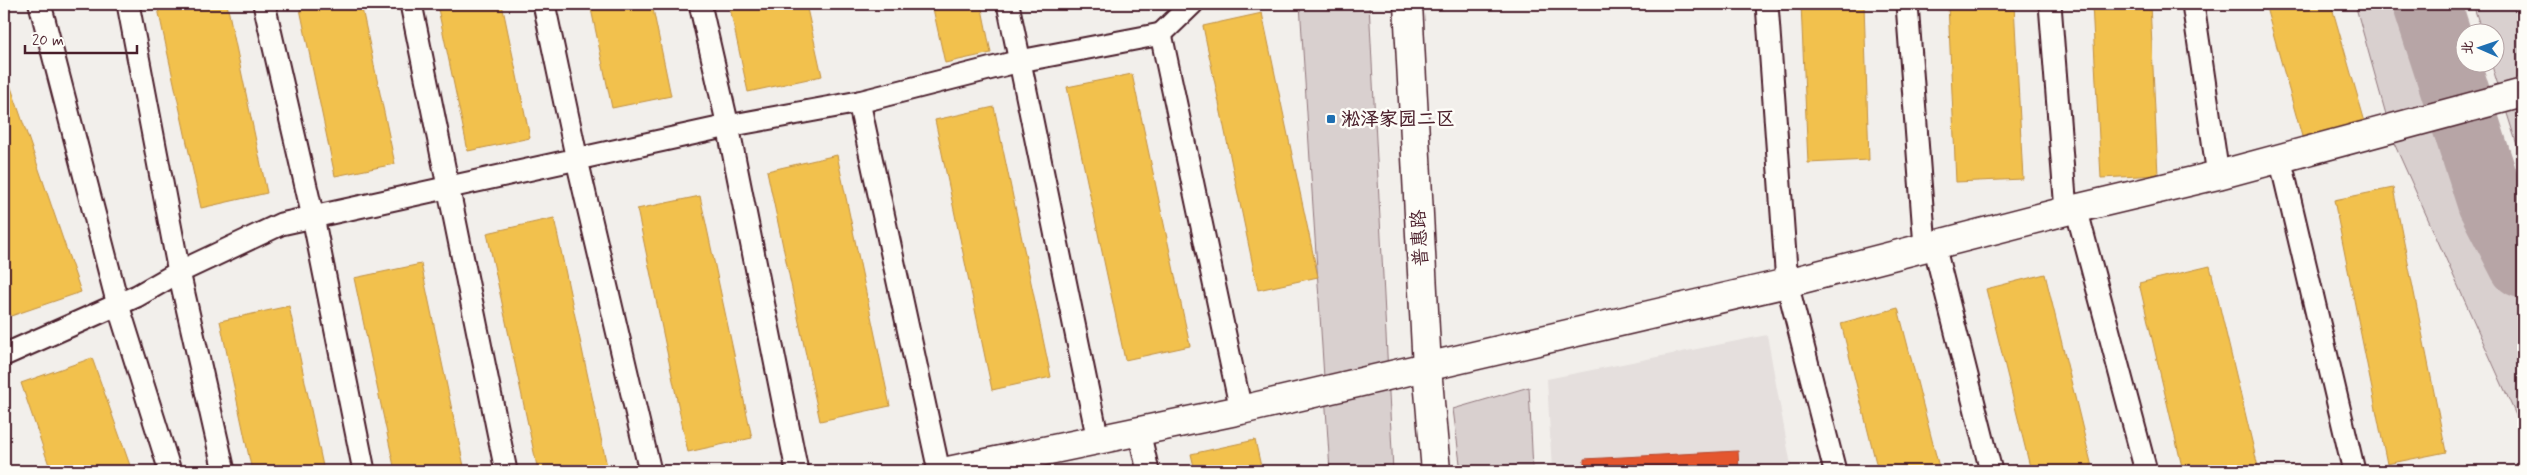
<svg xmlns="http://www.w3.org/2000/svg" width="2527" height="475" font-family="Mynerve,'LXGW WenKai TC',sans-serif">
	<rect width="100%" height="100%" fill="#f2efeb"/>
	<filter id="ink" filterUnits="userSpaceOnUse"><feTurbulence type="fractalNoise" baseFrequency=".02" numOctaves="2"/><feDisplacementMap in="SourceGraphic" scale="10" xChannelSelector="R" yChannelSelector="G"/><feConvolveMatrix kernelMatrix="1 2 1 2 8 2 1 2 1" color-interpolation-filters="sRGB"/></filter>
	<g filter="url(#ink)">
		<path fill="#e5dfdd" d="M1767 335 1792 471H1552L1547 379Z"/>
		<g fill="#d9d0cf" stroke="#92787d">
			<path d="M1300 4H1369L1393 471H1330Z"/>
			<path d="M2355 4H2408L2455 168 2523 295V431L2394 143Z"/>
			<path d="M2473 4H2516L2523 28V164L2491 63 2494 62V32H2482Z"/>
			<path d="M1529 387 1533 471H1461L1453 409Z"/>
		</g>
		<g fill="#f2c14e" stroke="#c09044">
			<path d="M157 4H227L267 193 201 208Z"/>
			<path d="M299 4H361L395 164 335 176Z"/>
			<path d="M437 4H502L530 138 468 151Z"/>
			<path d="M590 4H652L671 96 612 108Z"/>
			<path d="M729 4H806L822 76 748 92Z"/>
			<path d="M932 4H981L991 53 945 63Z"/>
			<path d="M1098 4H1123L1099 9Z"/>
			<path d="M1801 4H1864L1869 160 1808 163Z"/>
			<path d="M1948 4H2014L2023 179 1956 182Z"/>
			<path d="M2092 4H2150L2158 175 2101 178Z"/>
			<path d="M2265 4H2331L2365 122 2303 140Z"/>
			<path d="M1262 13 1318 277 1258 290 1203 26Z"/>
			<path d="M4 67 81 292 11 316 4 295Z"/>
			<path d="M1132 74 1190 346 1125 360 1067 87Z"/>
			<path d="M994 107 1051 377 992 390 935 120Z"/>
			<path d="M837 155 890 406 820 421 767 171Z"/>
			<path d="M2393 188 2446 452 2387 464 2334 200Z"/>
			<path d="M700 196 752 438 688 452 637 209Z"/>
			<path d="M554 218 608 471H538L487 233Z"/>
			<path d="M421 264 465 471H395L354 278Z"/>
			<path d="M2210 266 2259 471H2183L2139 283Z"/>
			<path d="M2045 274 2093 471H2031L1986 289Z"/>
			<path d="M289 306 324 471H252L220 321Z"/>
			<path d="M1898 308 1940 471H1878L1841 323Z"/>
			<path d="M92 358 132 471H51L21 383Z"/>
			<path d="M1255 440 1262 471H1195L1191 454Z"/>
		</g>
		<path fill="#e4572e" stroke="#b6462d" d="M1738 451 1739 471H1584V459Z"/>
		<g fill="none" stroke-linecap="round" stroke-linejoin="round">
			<path stroke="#b7a5a6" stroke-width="68" d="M2427 4 2491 202 2523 264"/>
			<g stroke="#4a1f2b" stroke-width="25">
				<g id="lane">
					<path d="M40 4 118 305 170 471"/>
					<path d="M128 4 179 272 224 471"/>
					<path d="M264 4 313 217 364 471"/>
					<path d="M411 4 506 471"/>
					<path d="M544 4 577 160 650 471"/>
					<path d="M700 4 728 126 797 471"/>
					<path d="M1008 4 1098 440"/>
					<path d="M1192 4 1161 34 1241 410"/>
					<path d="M1767 4 1787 283 1835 471"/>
					<path d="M1907 4 1925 247"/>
					<path d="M2050 4 2066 211"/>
					<path d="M2193 4 2218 175"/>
					<path d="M859 102 939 471"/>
					<path d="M2280 158 2354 471"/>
					<path d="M2076 208 2146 471"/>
					<path d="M1934 245 1991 471"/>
					<path d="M4 355 137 296 179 272 281 224 728 126 859 102 1020 61 1161 34"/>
					<path d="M1139 431 1148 471"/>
				</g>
			</g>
			<g stroke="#4a1f2b" stroke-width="31">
				<path id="street" d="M948 471 1241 410 1787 283 2066 211 2218 175 2523 93"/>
			</g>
			<g stroke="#4a1f2b" stroke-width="31">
				<path id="secondary" d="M1408 4 1427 368 1436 471"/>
			</g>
			<use href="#lane" stroke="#fdfcf7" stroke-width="21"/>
			<use href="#street" stroke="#fdfcf7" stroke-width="28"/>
			<use href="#secondary" stroke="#fdfcf7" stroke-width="28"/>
		</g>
	</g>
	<rect fill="#1f6fb2" stroke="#fdfcf7" stroke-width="2" x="1326" y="114" width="10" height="10" rx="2.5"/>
	<g text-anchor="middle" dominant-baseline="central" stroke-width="5" stroke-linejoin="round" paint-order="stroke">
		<g font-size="19" font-weight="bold" fill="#4a1f2b" stroke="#fdfcf7" text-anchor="start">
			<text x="1341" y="119">淞泽家园二区</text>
		</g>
		<g font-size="19" fill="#4a1f2b" stroke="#fdfcf7">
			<text transform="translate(1420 238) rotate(-93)">普惠路</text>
		</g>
	</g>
	<rect width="2527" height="475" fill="none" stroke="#fdfcf7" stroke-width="20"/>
	<rect x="10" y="10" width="2507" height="455" fill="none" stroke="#4a1f2b" stroke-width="2" filter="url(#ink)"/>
	<g transform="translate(2480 48) rotate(272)"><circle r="24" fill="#fdfcf7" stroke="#b5a4a5"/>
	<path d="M0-4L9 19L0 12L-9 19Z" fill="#1f6fb2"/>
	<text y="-8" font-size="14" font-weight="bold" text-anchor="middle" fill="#4a1f2b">北</text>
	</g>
	<path d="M25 45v8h112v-8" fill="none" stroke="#4a1f2b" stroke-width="2.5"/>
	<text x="32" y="45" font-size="15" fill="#4a1f2b" stroke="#fdfcf7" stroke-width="4" paint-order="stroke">20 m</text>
</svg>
